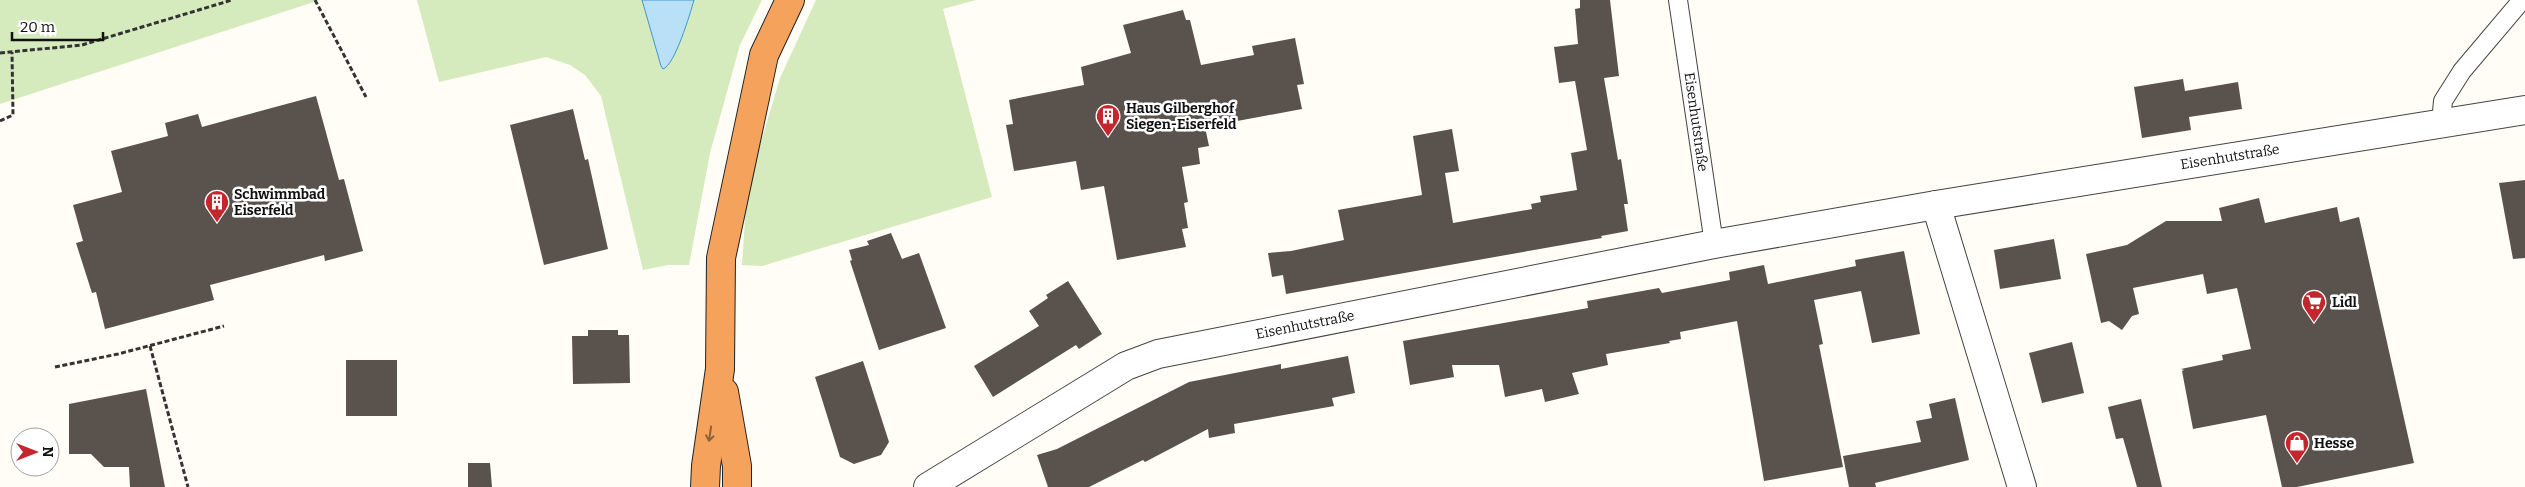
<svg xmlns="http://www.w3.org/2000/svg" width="2525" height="487" font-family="Bitter,serif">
	<rect width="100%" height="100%" fill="#fffdf5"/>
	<g fill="#d5ebbd">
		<path d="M0 0H320L0 104Z"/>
		<path d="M417 0H762L740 45 710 153 689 265H668L643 270 601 96 585 75 570 65 546 57 439 82Z"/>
		<path d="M816 0H976L943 9 992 197 762 266 742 265 747 189 780 78Z"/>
	</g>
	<path fill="#b9e0f7" stroke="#3f96cf" d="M642 0H694C690 14 675 65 663 69L661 66Z"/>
	<g fill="#5a524d">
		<path d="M1580 0H1610L1619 76 1604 78 1618 160 1621 159 1628 204H1624L1628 231 1601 236 1602 238 1286 294 1283 275 1272 277 1268 253 1291 251 1344 240 1338 210 1422 195 1413 136 1452 129 1459 171 1445 173 1453 223 1532 209 1531 204 1541 202 1540 196 1577 190 1571 153 1587 150 1575 81 1559 83 1554 47 1578 44 1575 9 1580 8Z"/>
		<path d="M1183 10 1186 20H1190L1201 65 1254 55 1252 46 1295 38 1304 84 1297 85 1302 109 1205 127 1209 146 1198 148 1200 164 1182 167 1188 202 1184 203 1188 228 1182 229 1186 247 1117 260 1104 186 1081 190 1076 161 1014 171 1006 125 1013 124 1009 100 1084 85 1081 67 1131 53 1123 25Z"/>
		<path d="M2183 79 2185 91 2238 82 2242 109 2189 117 2191 130 2142 138 2134 87Z"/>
		<path d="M316 96 339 180 344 179 363 251 325 261 324 255 210 285 214 300 105 329 96 292 92 293 76 243 83 241 73 205 122 192 111 151 168 136 165 123 198 114 202 127Z"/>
		<path d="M573 109 585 160 588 159 608 249 544 265 510 125Z"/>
		<path d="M2525 180V258L2513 259 2499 183Z"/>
		<path d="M2259 198 2265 223 2337 207 2340 222 2359 217 2414 463 2297 487H2282L2266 415 2193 429 2182 371 2184 370 2181 369 2223 360 2222 355 2251 349 2237 288 2207 294 2203 274 2133 288 2139 314 2132 316 2122 330 2109 321 2101 323 2086 254 2127 245 2166 221H2222L2219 208Z"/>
		<path d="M891 233 902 259 919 253 946 328 879 350 850 261 852 260 849 250 869 245 867 241Z"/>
		<path d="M2054 239 2061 279 2000 289 1994 250Z"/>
		<path d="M1904 251 1920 334 1872 343 1861 291 1814 300 1823 344 1819 345 1843 467 1764 481 1737 321 1680 332 1681 339 1669 341 1670 343 1606 354 1608 365 1572 373 1579 394 1545 402 1542 389 1505 397 1499 365H1452L1454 377 1410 385 1403 341 1588 308 1587 301 1659 288 1662 293 1730 280 1729 272 1764 265 1768 284 1856 266 1855 260Z"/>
		<path d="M1068 281 1102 334 1079 349 1076 345 993 397 974 366 1039 326 1029 311 1048 298 1046 295Z"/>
		<path d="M588 330H618V335H629L630 383 573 384 572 336H588Z"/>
		<path d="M2072 342 2084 393 2042 403 2029 353Z"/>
		<path d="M1348 356 1355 393 1332 398 1334 406 1234 424 1235 433 1209 438 1208 429 1145 462 1143 460 1089 487H1048L1037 455 1057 449 1189 382 1281 364V369Z"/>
		<rect x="346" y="360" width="51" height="56"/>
		<path d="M863 361 889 442 881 455 854 464 840 457 815 377Z"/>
		<path d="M146 389 165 487H130L129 467H104L91 454H69V404Z"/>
		<path d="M1955 398 1969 460 1875 483 1876 487H1849L1843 456 1921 442 1916 421 1932 418 1929 404Z"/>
		<path d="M2141 399 2162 487H2137L2123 438 2116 439 2108 407Z"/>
		<path d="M468 463H490L492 487H468Z"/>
	</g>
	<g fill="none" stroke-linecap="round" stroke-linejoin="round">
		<g stroke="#444" stroke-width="20">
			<g id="lane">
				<path d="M1678 0 1714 244"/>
				<path d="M2441 122 2443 101 2462 71 2522 0"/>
			</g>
		</g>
		<g stroke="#444" stroke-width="30">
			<g id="street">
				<path d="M1936 205 2022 487"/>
				<path d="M928 487 1126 366 1158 354 1714 244 1936 205 2525 110"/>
			</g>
		</g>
		<g stroke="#222" stroke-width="30">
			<g id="highway">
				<path d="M724 392 737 466V487"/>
				<path d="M705 487 706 466 720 369 721 258 764 55 790 0"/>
			</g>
		</g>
		<g stroke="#333" stroke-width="3" stroke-dasharray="5 2.5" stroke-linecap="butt">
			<path d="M315 0 366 97"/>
			<path d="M0 53 82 45 232 0"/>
			<path d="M0 121 13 115 12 52"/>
			<path d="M150 346 188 487"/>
			<path d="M55 367 118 354 224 326"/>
		</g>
		<use href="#lane" stroke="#fff" stroke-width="18"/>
		<use href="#street" stroke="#fff" stroke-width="28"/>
		<use href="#highway" stroke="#f5a25d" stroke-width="28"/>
	</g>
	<defs><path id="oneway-shaft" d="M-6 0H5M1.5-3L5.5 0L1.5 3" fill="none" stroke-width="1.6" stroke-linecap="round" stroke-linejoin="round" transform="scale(1.25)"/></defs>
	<use stroke="#8e613b" href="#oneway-shaft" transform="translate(710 434) rotate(98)"/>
	<defs>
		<g id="building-pin" transform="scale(1.25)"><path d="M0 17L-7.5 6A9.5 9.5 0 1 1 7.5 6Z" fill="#c4262e" stroke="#fff"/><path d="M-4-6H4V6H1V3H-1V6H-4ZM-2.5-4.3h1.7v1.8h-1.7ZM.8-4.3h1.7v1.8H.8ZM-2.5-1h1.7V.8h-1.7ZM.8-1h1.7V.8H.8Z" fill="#fff"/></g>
		<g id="supermarket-pin" transform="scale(1.25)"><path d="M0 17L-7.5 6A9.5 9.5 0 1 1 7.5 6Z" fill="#c4262e" stroke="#fff"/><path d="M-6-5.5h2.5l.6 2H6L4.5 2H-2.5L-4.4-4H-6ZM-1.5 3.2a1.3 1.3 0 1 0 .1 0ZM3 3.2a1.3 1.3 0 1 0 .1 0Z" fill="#fff"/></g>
		<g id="shop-pin" transform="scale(1.25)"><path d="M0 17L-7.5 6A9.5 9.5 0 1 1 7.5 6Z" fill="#c4262e" stroke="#fff"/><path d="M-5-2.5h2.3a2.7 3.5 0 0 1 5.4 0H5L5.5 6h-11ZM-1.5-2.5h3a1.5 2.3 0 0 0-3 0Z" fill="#fff"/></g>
	</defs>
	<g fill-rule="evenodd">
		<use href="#building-pin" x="1108" y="116"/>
		<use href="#building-pin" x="217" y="202"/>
		<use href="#supermarket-pin" x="2314" y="302"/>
		<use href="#shop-pin" x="2297" y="443"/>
	</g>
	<g text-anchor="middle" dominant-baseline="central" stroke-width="5" stroke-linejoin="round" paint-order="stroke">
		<g font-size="14" font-weight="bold" fill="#111" stroke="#fff" text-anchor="start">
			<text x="1126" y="108">Haus Gilberghof<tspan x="1126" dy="16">Siegen-Eiserfeld</tspan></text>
			<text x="234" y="194">Schwimmbad<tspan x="234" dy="16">Eiserfeld</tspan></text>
			<text x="2332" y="302">Lidl</text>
			<text x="2314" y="443">Hesse</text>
		</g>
		<g font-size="14" fill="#111" stroke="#fff">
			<text transform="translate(1696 122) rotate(82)">Eisenhutstraße</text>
			<text transform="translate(2230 157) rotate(-9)">Eisenhutstraße</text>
			<text transform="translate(1305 325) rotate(-11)">Eisenhutstraße</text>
		</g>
	</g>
	<g transform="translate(35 452) rotate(90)"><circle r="24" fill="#ffffff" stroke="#a0a0a0"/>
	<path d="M0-4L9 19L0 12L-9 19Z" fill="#c4262e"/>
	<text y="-8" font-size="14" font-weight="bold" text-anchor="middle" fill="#111111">N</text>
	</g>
	<path d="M12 32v8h91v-8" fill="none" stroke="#111111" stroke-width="2.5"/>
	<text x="20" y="32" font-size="15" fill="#111111" stroke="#ffffff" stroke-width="4" paint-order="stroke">20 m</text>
</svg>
